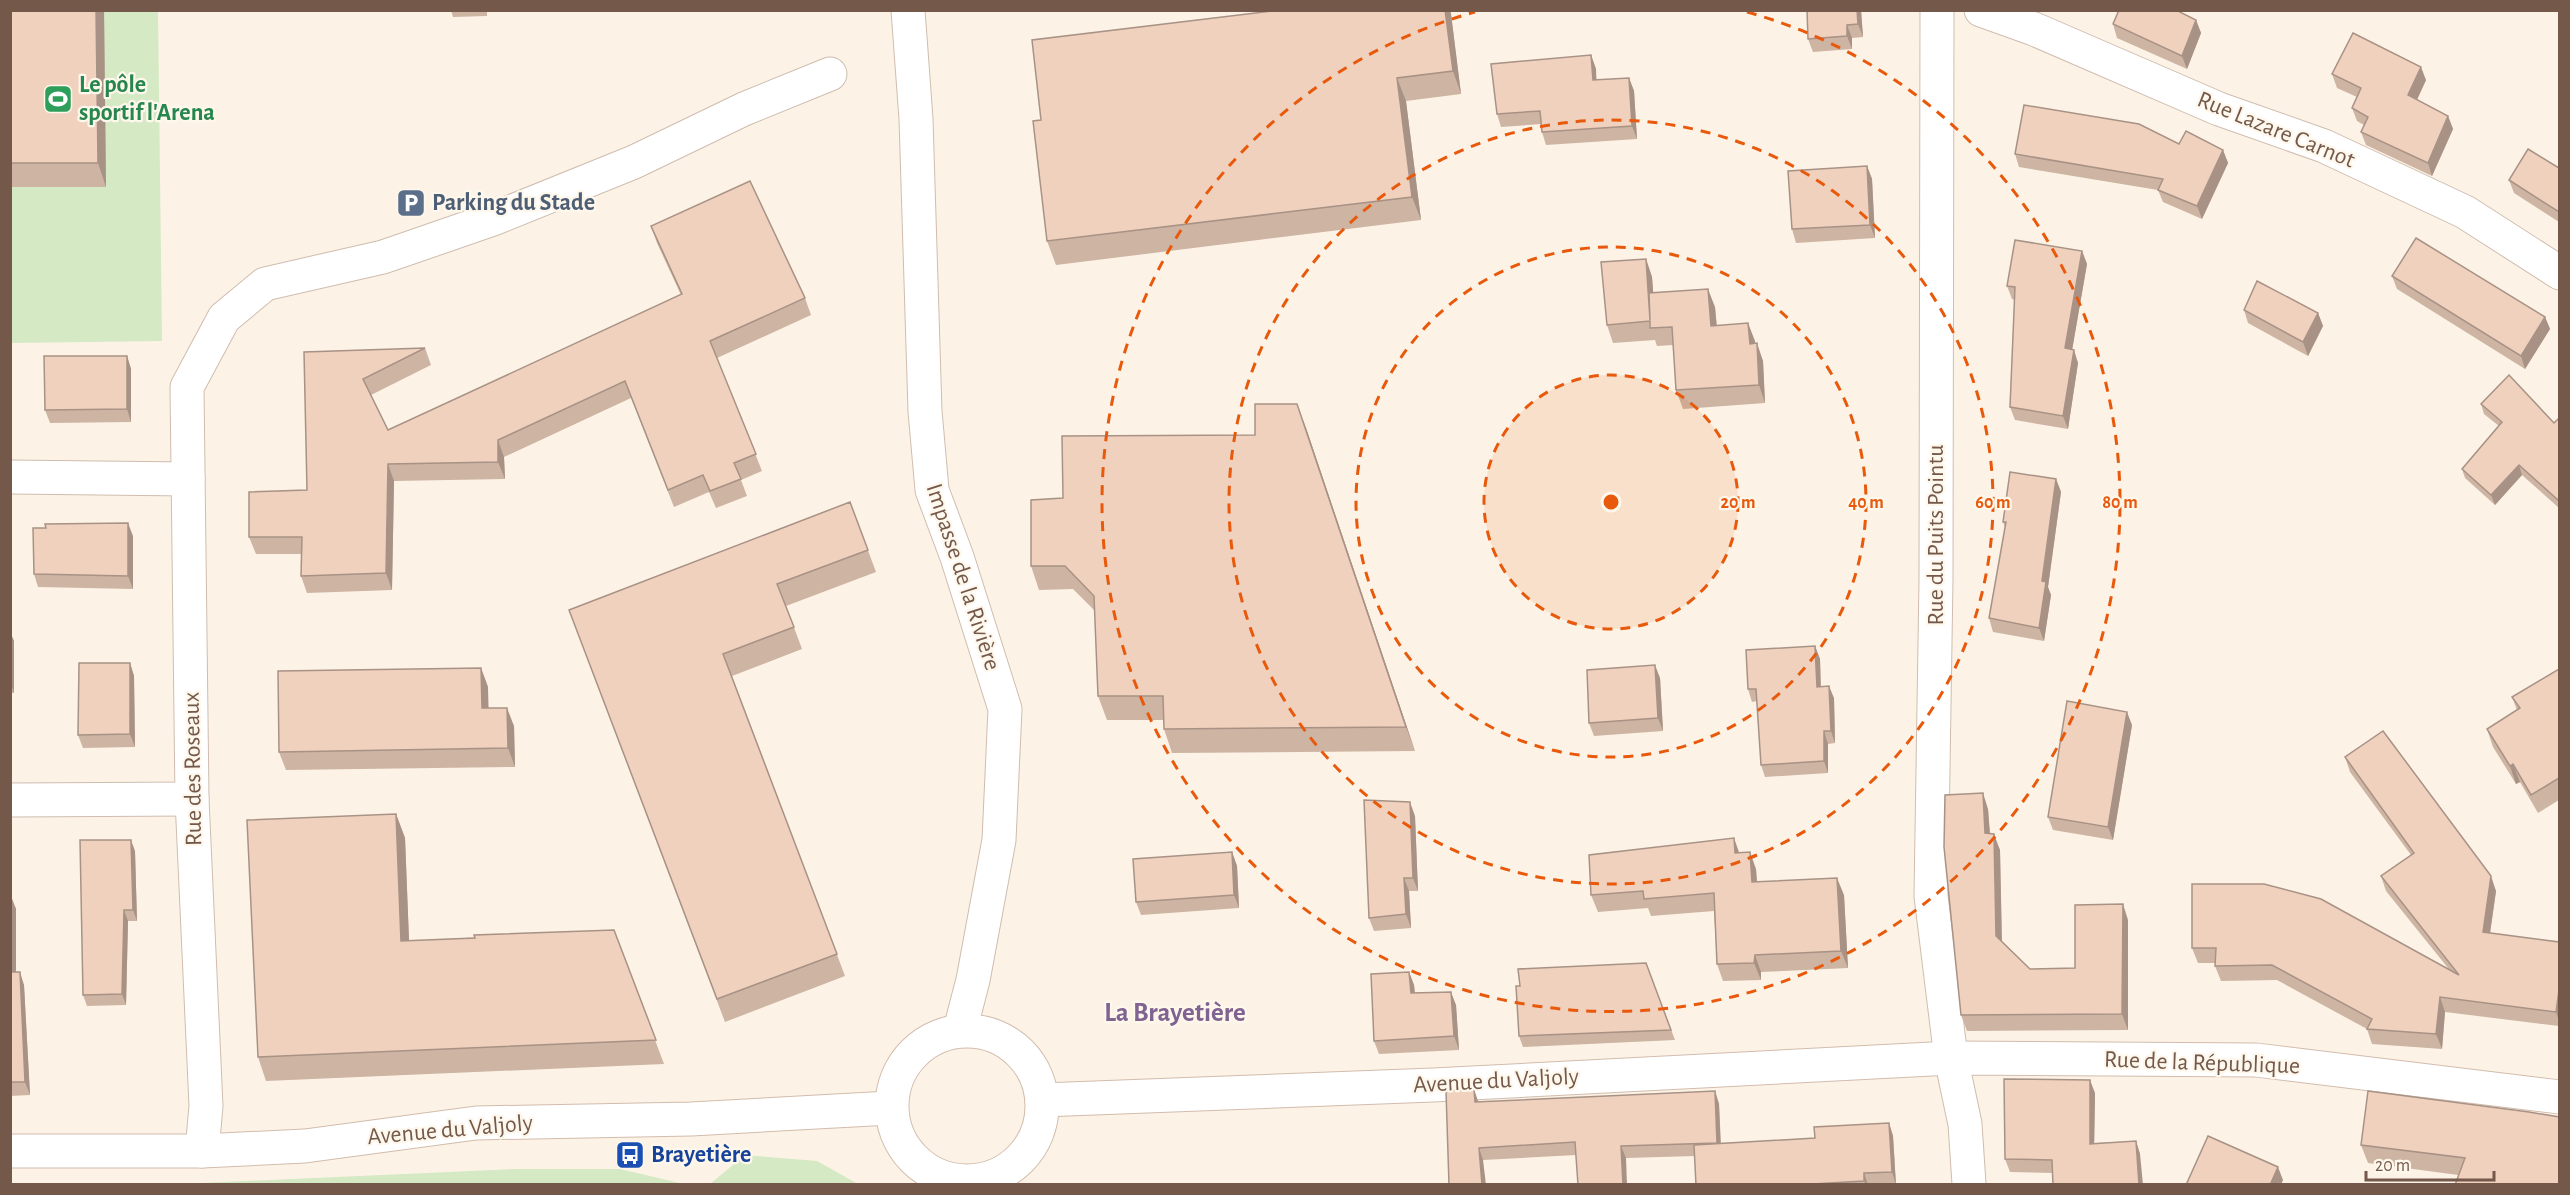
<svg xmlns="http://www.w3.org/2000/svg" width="2570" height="1195" font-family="'Alegreya Sans',sans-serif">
	<rect width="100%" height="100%" fill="#fcf3e6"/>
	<g fill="#d4e9c4">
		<path d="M10 11H158L162 341 11 343Z"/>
		<path d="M745 1155 817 1161 858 1184H710Z"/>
		<path d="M514 1169H620L684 1184H179Z"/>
	</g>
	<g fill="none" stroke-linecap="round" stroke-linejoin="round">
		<g stroke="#cfbdaf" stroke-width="35">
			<g id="minor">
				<path d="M908 10 916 119 925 411 932 490 957 557 1005 709 999 840 973 980 960 1030"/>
				<path d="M1937 10 1936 579 1931 896 1951 1058 1965 1124 1969 1184"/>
				<path d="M1981 10 2034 29 2219 109 2324 146 2465 212 2560 273"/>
				<path d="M10 477 188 479"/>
				<path d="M10 800 192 799"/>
				<path d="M202 1151 206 1106 192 799 187 387 224 318 265 284 383 257 493 219 634 162 744 109 830 74"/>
				<path d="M976 1181 977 1184"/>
			</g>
		</g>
		<g stroke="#d2bcad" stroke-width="35">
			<g id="secondary">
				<circle cx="967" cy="1106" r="75"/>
				<path d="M1042 1100 1433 1085 1951 1058 2256 1060 2560 1097"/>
				<path d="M10 1151H202L305 1146 476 1123 691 1119 890 1108"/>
			</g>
		</g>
		<use href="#minor" stroke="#fff" stroke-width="33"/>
		<use href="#secondary" stroke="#fff" stroke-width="33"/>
	</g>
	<g fill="#ceb4a3">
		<path d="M10 10H104L106 187H10Z"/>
		<path d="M451 10H487V16L453 17Z"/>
		<path d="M1280 10H1450L1451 14 1461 94 1406 101 1421 220 1056 265 1047 241Z"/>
		<path d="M1861 10 1863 37 1852 38V49L1813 52 1808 39Z"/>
		<path d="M2196 20 2201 33 2187 69 2117 38 2113 24Z"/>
		<path d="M1591 55 1596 69V80L1629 78 1634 91 1637 139 1546 145 1542 132 1541 124 1501 127 1497 114Z"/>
		<path d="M2332 74 2426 80 2417 100 2448 116 2453 129 2432 176 2366 145 2361 132 2364 125 2357 121 2352 108 2357 97 2337 88Z"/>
		<path d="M2179 144 2223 150 2228 163 2202 219 2163 202 2158 190 2019 167 2015 154Z"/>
		<path d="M1867 166 1872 179 1875 238 1796 243 1792 229Z"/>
		<path d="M2559 168V222L2514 193 2509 180Z"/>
		<path d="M651 226 805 298 811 315 717 358 762 471 741 480 747 496 716 508 709 492 674 507 631 398 504 457 505 479 394 481 392 590 307 593 301 576 302 554H256L249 537 307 490 304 352 425 348 431 365 371 395 388 430 681 295 657 243Z"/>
		<path d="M2082 251 2087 264 2072 350 2078 363 2068 429 2015 420 2010 407 2015 300 2012 299 2007 286Z"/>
		<path d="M1646 259 1652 277 1653 292 1715 307 1717 326 1755 341V344L1763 361 1765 403 1683 409 1676 390 1673 345 1657 346 1655 340 1613 343 1607 325Z"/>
		<path d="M2392 276 2545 317 2550 329 2525 369 2397 289Z"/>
		<path d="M2244 310 2318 313 2323 326 2308 356 2248 323Z"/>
		<path d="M127 356 131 369V422L50 423 45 410Z"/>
		<path d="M2481 404 2554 423 2559 418V508L2522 475 2495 505 2465 478 2462 469 2499 426 2484 414Z"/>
		<path d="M1306 428 1415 751 1172 753 1164 729V720H1107L1098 696 1095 611 1073 589 1039 590 1031 566 1063 498 1255 435Z"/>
		<path d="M2056 479 2061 492 2048 587 2051 595 2044 641 1993 632 1989 618 2005 527 2003 522Z"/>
		<path d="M850 502 876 572 786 606 802 649 732 676 845 976 725 1022 569 610Z"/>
		<path d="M133 536V589L38 587 34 574Z"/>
		<path d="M10 632 14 641V693H10Z"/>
		<path d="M1815 646 1820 659 1821 687 1834 698 1835 743 1828 744V773L1765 777 1761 765 1757 701 1752 702 1748 689Z"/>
		<path d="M130 663 134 676 135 747 83 748 78 735Z"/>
		<path d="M481 668 488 687V708L514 726 515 767 286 770 279 752Z"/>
		<path d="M2559 669V800L2538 813 2520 782 2516 784 2493 747 2487 729 2517 710 2512 697Z"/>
		<path d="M1660 678 1663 731 1594 736 1589 723Z"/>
		<path d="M2132 725 2113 840 2053 830 2048 817Z"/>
		<path d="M2345 757 2496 891 2490 933 2559 942V1026L2445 1012 2442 1049 2372 1044 2367 1029 2277 980 2221 981 2215 966 2216 963H2198L2192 948V884L2448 968 2386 891 2381 876 2411 855 2350 772Z"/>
		<path d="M1988 809 1990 833 2000 850 2002 941 2030 969 2075 968 2128 920V1030L1967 1031 1961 1015Z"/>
		<path d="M396 814 405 838 409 941 614 930 664 1064 266 1081 258 1057Z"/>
		<path d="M1415 816 1418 891H1409L1411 928 1374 931 1369 918Z"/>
		<path d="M135 851 137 921H128L126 1005 87 1006 83 995Z"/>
		<path d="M1232 852 1237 866 1239 908 1141 915 1136 902Z"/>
		<path d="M1739 852 1756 869 1757 882 1844 895 1848 968 1761 972V980L1723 981 1717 964 1714 911 1651 916 1648 908 1598 912 1591 895Z"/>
		<path d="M10 896 16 909V972L24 985 30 1095 10 1096Z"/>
		<path d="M1646 963 1675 1040 1523 1047 1519 1036 1520 986Z"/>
		<path d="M1409 972 1414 985 1415 993 1456 1005 1459 1050 1379 1054 1374 1041Z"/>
		<path d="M1715 1091 1719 1104 1721 1144 1815 1138 1889 1123 1893 1136 1896 1185H1696L1695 1156 1626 1158 1576 1155 1483 1160 1449 1185 1478 1102Z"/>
		<path d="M2095 1093 2094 1143 2136 1141 2140 1154 2053 1173 2010 1172 2005 1159Z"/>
		<path d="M2559 1117 2458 1175 2368 1163 2361 1145Z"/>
	</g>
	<g fill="#a89285">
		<path d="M96 10H104L106 187 98 163Z"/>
		<path d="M1445 10H1450L1451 14 1461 94 1453 71Z"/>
		<path d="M1857 10H1861L1863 37 1858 24Z"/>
		<path d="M2196 20 2201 33 2187 69 2182 56Z"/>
		<path d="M1847 25 1852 38V49L1847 36Z"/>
		<path d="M1591 55 1596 69 1597 94 1593 80Z"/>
		<path d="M2421 67 2426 80 2413 108 2408 95Z"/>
		<path d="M1397 78 1406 101 1421 220 1412 197Z"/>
		<path d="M1629 78 1634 91 1637 139 1632 126Z"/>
		<path d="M2448 116 2453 129 2432 176 2428 163Z"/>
		<path d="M2223 150 2228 163 2202 219 2197 206Z"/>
		<path d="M1867 166 1872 179 1875 238 1870 225Z"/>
		<path d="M2082 251 2087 264 2070 362 2065 348Z"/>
		<path d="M1646 259 1652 277 1656 328 1650 320Z"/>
		<path d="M1708 289 1715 307 1718 344 1711 326Z"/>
		<path d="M2318 313 2323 326 2308 356 2303 342Z"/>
		<path d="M2545 317 2550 329 2525 369 2521 356Z"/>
		<path d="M1748 323 1755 341 1756 362 1750 344Z"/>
		<path d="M1757 343 1763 361 1765 403 1759 385Z"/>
		<path d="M2074 350 2078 363 2068 429 2063 416Z"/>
		<path d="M127 356 131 369V422L127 409Z"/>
		<path d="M1297 404 1306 428 1415 751 1406 727Z"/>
		<path d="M498 440 504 457 505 479 498 462Z"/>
		<path d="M388 464 394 481 392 590 386 573Z"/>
		<path d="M2519 465 2522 475 2495 505 2491 495Z"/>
		<path d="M2056 479 2061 492 2048 587 2051 595 2044 641 2039 628 2042 581Z"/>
		<path d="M128 523 133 536V589L128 576Z"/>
		<path d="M10 632 14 641V693L10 682Z"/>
		<path d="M1815 646 1820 659 1821 700 1817 687Z"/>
		<path d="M130 663 134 676 135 747 130 734Z"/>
		<path d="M1655 665 1660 678 1663 731 1658 718Z"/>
		<path d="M481 668 488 687 489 726 482 708Z"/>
		<path d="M1829 686 1834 698 1835 743 1831 731Z"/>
		<path d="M507 708 514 726 515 767 508 748Z"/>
		<path d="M2127 712 2132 725 2113 840 2108 827Z"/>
		<path d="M1824 731 1828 744V773L1824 761Z"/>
		<path d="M2513 764 2520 782 2516 784 2510 766Z"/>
		<path d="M1983 793 1988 809 1991 849 1985 833Z"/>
		<path d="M1410 802 1415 816 1418 891 1413 878Z"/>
		<path d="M396 814 405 838 410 965 401 941Z"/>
		<path d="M1994 834 2000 850 2002 952 1996 936Z"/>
		<path d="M1734 838 1740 855 1735 853Z"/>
		<path d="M131 840 135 851 137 921 133 910Z"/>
		<path d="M1232 852 1237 866 1239 908 1234 895Z"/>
		<path d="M1750 852 1756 869 1758 899 1752 882Z"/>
		<path d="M2491 876 2496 891 2488 947 2483 932Z"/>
		<path d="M1404 878 1409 891 1411 928 1406 914Z"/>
		<path d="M1837 878 1844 895 1848 968 1841 951Z"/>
		<path d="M11 896 16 909V985L11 972Z"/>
		<path d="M2123 904 2128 920V1030L2122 1014Z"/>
		<path d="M124 910 128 921 126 1005 122 994Z"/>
		<path d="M1755 955 1761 972V980L1754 963Z"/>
		<path d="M20 972 24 985 30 1095 25 1082Z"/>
		<path d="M1409 972 1414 985 1416 1007 1411 993Z"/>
		<path d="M2559 990V1021L2556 1012Z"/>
		<path d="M1451 992 1456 1005 1459 1050 1454 1036Z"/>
		<path d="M2440 997 2445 1012 2442 1049 2436 1034Z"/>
		<path d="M2090 1080 2095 1093 2094 1157 2090 1144Z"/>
		<path d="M1474 1089 1478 1101 1479 1114 1475 1102Z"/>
		<path d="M1715 1091 1719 1104 1721 1155 1717 1143Z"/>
		<path d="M1889 1123 1893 1136 1896 1185 1892 1172Z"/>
		<path d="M2136 1141 2140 1154 2143 1185H2139Z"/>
		<path d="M1621 1146 1626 1158 1627 1185H1623Z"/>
		<path d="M1479 1148 1483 1160 1486 1185H1482Z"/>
		<path d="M2278 1167 2283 1180 2281 1185H2270Z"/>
		<path d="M1864 1173 1868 1185H1866L1864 1181Z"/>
	</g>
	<g fill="#f0d1be" stroke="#a89285" stroke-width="1.5">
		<path d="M10 10H96L98 163H10Z"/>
		<path d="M1280 10H1445L1453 71 1397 78 1412 197 1047 241 1033 121 1041 120 1032 40Z"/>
		<path d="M1807 10H1857L1858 24 1847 25V36L1808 39Z"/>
		<path d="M2119 10H2176L2196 20 2182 56 2113 24Z"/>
		<path d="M2353 33 2421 67 2408 95 2448 116 2428 163 2361 132 2368 117 2352 108 2361 88 2332 74Z"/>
		<path d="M1591 55 1593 80 1629 78 1632 126 1542 132 1540 111 1497 114 1491 64Z"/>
		<path d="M2024 105 2139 124 2179 144 2186 131 2223 150 2197 206 2158 190 2163 179 2015 154Z"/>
		<path d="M2528 149 2559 168V212L2509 180Z"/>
		<path d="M1867 166 1870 225 1792 229 1788 171Z"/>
		<path d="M750 181 805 298 710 341 756 454 734 463 741 479 710 491 703 475 668 490 625 381 498 440V462L388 464 386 573 301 576 302 537H249V492L307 490 304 352 425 348 363 379 388 430 682 294 651 226Z"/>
		<path d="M2416 238 2545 317 2521 356 2392 276Z"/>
		<path d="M2015 240 2082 251 2065 348 2074 350 2063 416 2010 407 2015 287 2007 286Z"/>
		<path d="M1646 259 1650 320 1649 293 1708 289 1711 326 1748 323 1750 344 1757 343 1759 385 1676 390 1672 327 1650 328V321L1607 325 1601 262Z"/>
		<path d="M2257 281 2318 313 2303 342 2244 310Z"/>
		<path d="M44 356H127V409L45 410Z"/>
		<path d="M2509 375 2554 423 2559 418V498L2558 500 2519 465 2491 495 2462 469 2502 422 2481 404Z"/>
		<path d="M1255 404H1297L1406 727 1164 729 1163 696H1098L1094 596 1065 566H1031V500L1063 498 1062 436 1255 435Z"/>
		<path d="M2010 472 2056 479 2042 581 2046 582 2039 628 1989 618 2006 522H2003Z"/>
		<path d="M850 502 868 550 777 584 794 627 723 654 837 954 717 999 569 610Z"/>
		<path d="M128 523V576L34 574 33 528H46L45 524Z"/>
		<path d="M1815 646 1817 687 1829 686 1831 731H1824V761L1761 765 1756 689H1748L1746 650Z"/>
		<path d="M79 663H130V734L78 735Z"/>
		<path d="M1655 665 1658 718 1589 723 1587 670Z"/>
		<path d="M481 668 482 708H507L508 748 279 752 278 671Z"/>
		<path d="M2559 669V778L2531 795 2513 764 2510 766 2487 729 2520 708 2512 697Z"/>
		<path d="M2067 701 2127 712 2108 827 2048 817Z"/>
		<path d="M2383 731 2491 876 2483 932 2559 942V990L2556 1012 2440 997 2436 1034 2367 1029 2372 1019 2272 965 2215 966 2216 948H2192V884H2264L2321 899 2459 975 2381 876 2414 853 2345 757Z"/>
		<path d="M1983 793 1985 833 1994 834 1996 936 2030 969 2075 968V905L2123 904 2122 1014 1961 1015 1944 847 1945 795Z"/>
		<path d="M1364 800 1410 802 1413 878H1404L1406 914 1369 918Z"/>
		<path d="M396 814 401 941 475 938 474 935 614 930 656 1040 258 1057 247 820Z"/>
		<path d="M1734 838 1735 853 1750 852 1752 882 1837 878 1841 951 1755 955 1754 963 1717 964 1714 893 1644 899 1643 891 1591 895 1589 855Z"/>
		<path d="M80 840H131L133 910H124L122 994 83 995Z"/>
		<path d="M1232 852 1234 895 1136 902 1133 859Z"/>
		<path d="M10 896 11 972H20L25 1082H10Z"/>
		<path d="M1646 963 1671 1030 1519 1036 1516 986H1520L1518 969Z"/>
		<path d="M1409 972 1411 993 1451 992 1454 1036 1374 1041 1371 974Z"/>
		<path d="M2004 1079 2090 1080V1144L2136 1141 2139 1185H2053L2052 1160 2005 1159Z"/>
		<path d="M1474 1089 1475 1102 1715 1091 1717 1143 1621 1146 1623 1185H1578L1575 1142 1479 1148 1482 1185H1449L1446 1091Z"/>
		<path d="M2368 1091 2529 1112 2559 1117V1185H2455L2465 1158 2361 1145Z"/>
		<path d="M1889 1123 1892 1172 1864 1173V1181L1795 1185H1696L1694 1145 1815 1138 1814 1127Z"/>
		<path d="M2208 1136 2278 1167 2270 1185H2186Z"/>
	</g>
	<circle cx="1611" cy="502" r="127" fill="#e8590c" fill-opacity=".12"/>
	<g fill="none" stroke="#e8590c" stroke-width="3" stroke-dasharray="10 8">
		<circle cx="1611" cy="502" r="127"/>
		<circle cx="1611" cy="502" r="255"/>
		<circle cx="1611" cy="502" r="382"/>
		<path d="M1747 12A509 509 0 1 1 1475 12"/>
	</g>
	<defs>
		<g id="stadium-square" transform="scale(1.5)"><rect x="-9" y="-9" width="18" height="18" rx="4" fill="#2e9e5b" stroke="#fef7ec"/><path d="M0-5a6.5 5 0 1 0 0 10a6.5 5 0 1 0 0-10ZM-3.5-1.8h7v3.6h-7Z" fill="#fff"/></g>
		<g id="parking-square" transform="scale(1.5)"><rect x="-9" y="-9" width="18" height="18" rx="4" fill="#5c6f8a" stroke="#fef7ec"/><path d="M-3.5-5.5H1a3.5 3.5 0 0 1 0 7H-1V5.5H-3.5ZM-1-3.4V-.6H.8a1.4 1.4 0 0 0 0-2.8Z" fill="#fff"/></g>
		<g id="bus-square" transform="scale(1.5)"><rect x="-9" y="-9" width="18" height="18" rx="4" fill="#1a4fb4" stroke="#fef7ec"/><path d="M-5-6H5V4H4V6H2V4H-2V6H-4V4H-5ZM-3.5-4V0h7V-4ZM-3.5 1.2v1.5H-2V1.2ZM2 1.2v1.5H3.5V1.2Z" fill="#fff"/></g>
	</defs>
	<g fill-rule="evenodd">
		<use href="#stadium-square" x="58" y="99"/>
		<use href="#parking-square" x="411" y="203"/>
		<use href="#bus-square" x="630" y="1155"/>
	</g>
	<g text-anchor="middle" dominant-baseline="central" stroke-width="4.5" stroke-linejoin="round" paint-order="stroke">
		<g font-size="24" font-weight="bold" fill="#27864d" stroke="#fef7ec" text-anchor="start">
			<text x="79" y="85">Le pôle<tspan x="79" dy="28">sportif l'Arena</tspan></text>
		</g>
		<g font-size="24" fill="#74594b" stroke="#fef7ec">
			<text transform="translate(2276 130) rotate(22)">Rue Lazare Carnot</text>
			<text transform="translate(1936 535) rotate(-90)">Rue du Puits Pointu</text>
			<text transform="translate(963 577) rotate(72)">Impasse de la Rivière</text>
			<text transform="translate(193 769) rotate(-91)">Rue des Roseaux</text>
			<text transform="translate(2202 1063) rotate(2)">Rue de la République</text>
			<text transform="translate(1496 1081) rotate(-3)">Avenue du Valjoly</text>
			<text transform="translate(450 1130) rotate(-5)">Avenue du Valjoly</text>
		</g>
		<g font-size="24" font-weight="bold" fill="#4e5e75" stroke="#fef7ec" text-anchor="start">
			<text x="432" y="203">Parking du Stade</text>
		</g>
		<g font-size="24" font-weight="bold" fill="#164399" stroke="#fef7ec" text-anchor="start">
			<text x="651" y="1155">Brayetière</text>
		</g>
		<g font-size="27" font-weight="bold" fill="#806391" stroke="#fef7ec">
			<text x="1175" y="1012">La Brayetière</text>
		</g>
	</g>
	<circle cx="1611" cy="502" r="9" fill="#e8590c" stroke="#fef7ec" stroke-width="3"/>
	<g font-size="18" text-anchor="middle" font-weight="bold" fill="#e8590c" stroke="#fef7ec" stroke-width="4.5" stroke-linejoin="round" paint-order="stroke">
		<text x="1738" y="508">20 m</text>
		<text x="1866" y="508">40 m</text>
		<text x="1993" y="508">60 m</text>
		<text x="2120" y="508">80 m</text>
	</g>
	<rect width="2570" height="1195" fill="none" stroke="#74594b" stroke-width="24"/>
	<path d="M2366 1171v9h128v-9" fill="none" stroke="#74594b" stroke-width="3"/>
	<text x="2375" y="1171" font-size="18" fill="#74594b" stroke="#fef7ec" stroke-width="4.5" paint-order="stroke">20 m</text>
</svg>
